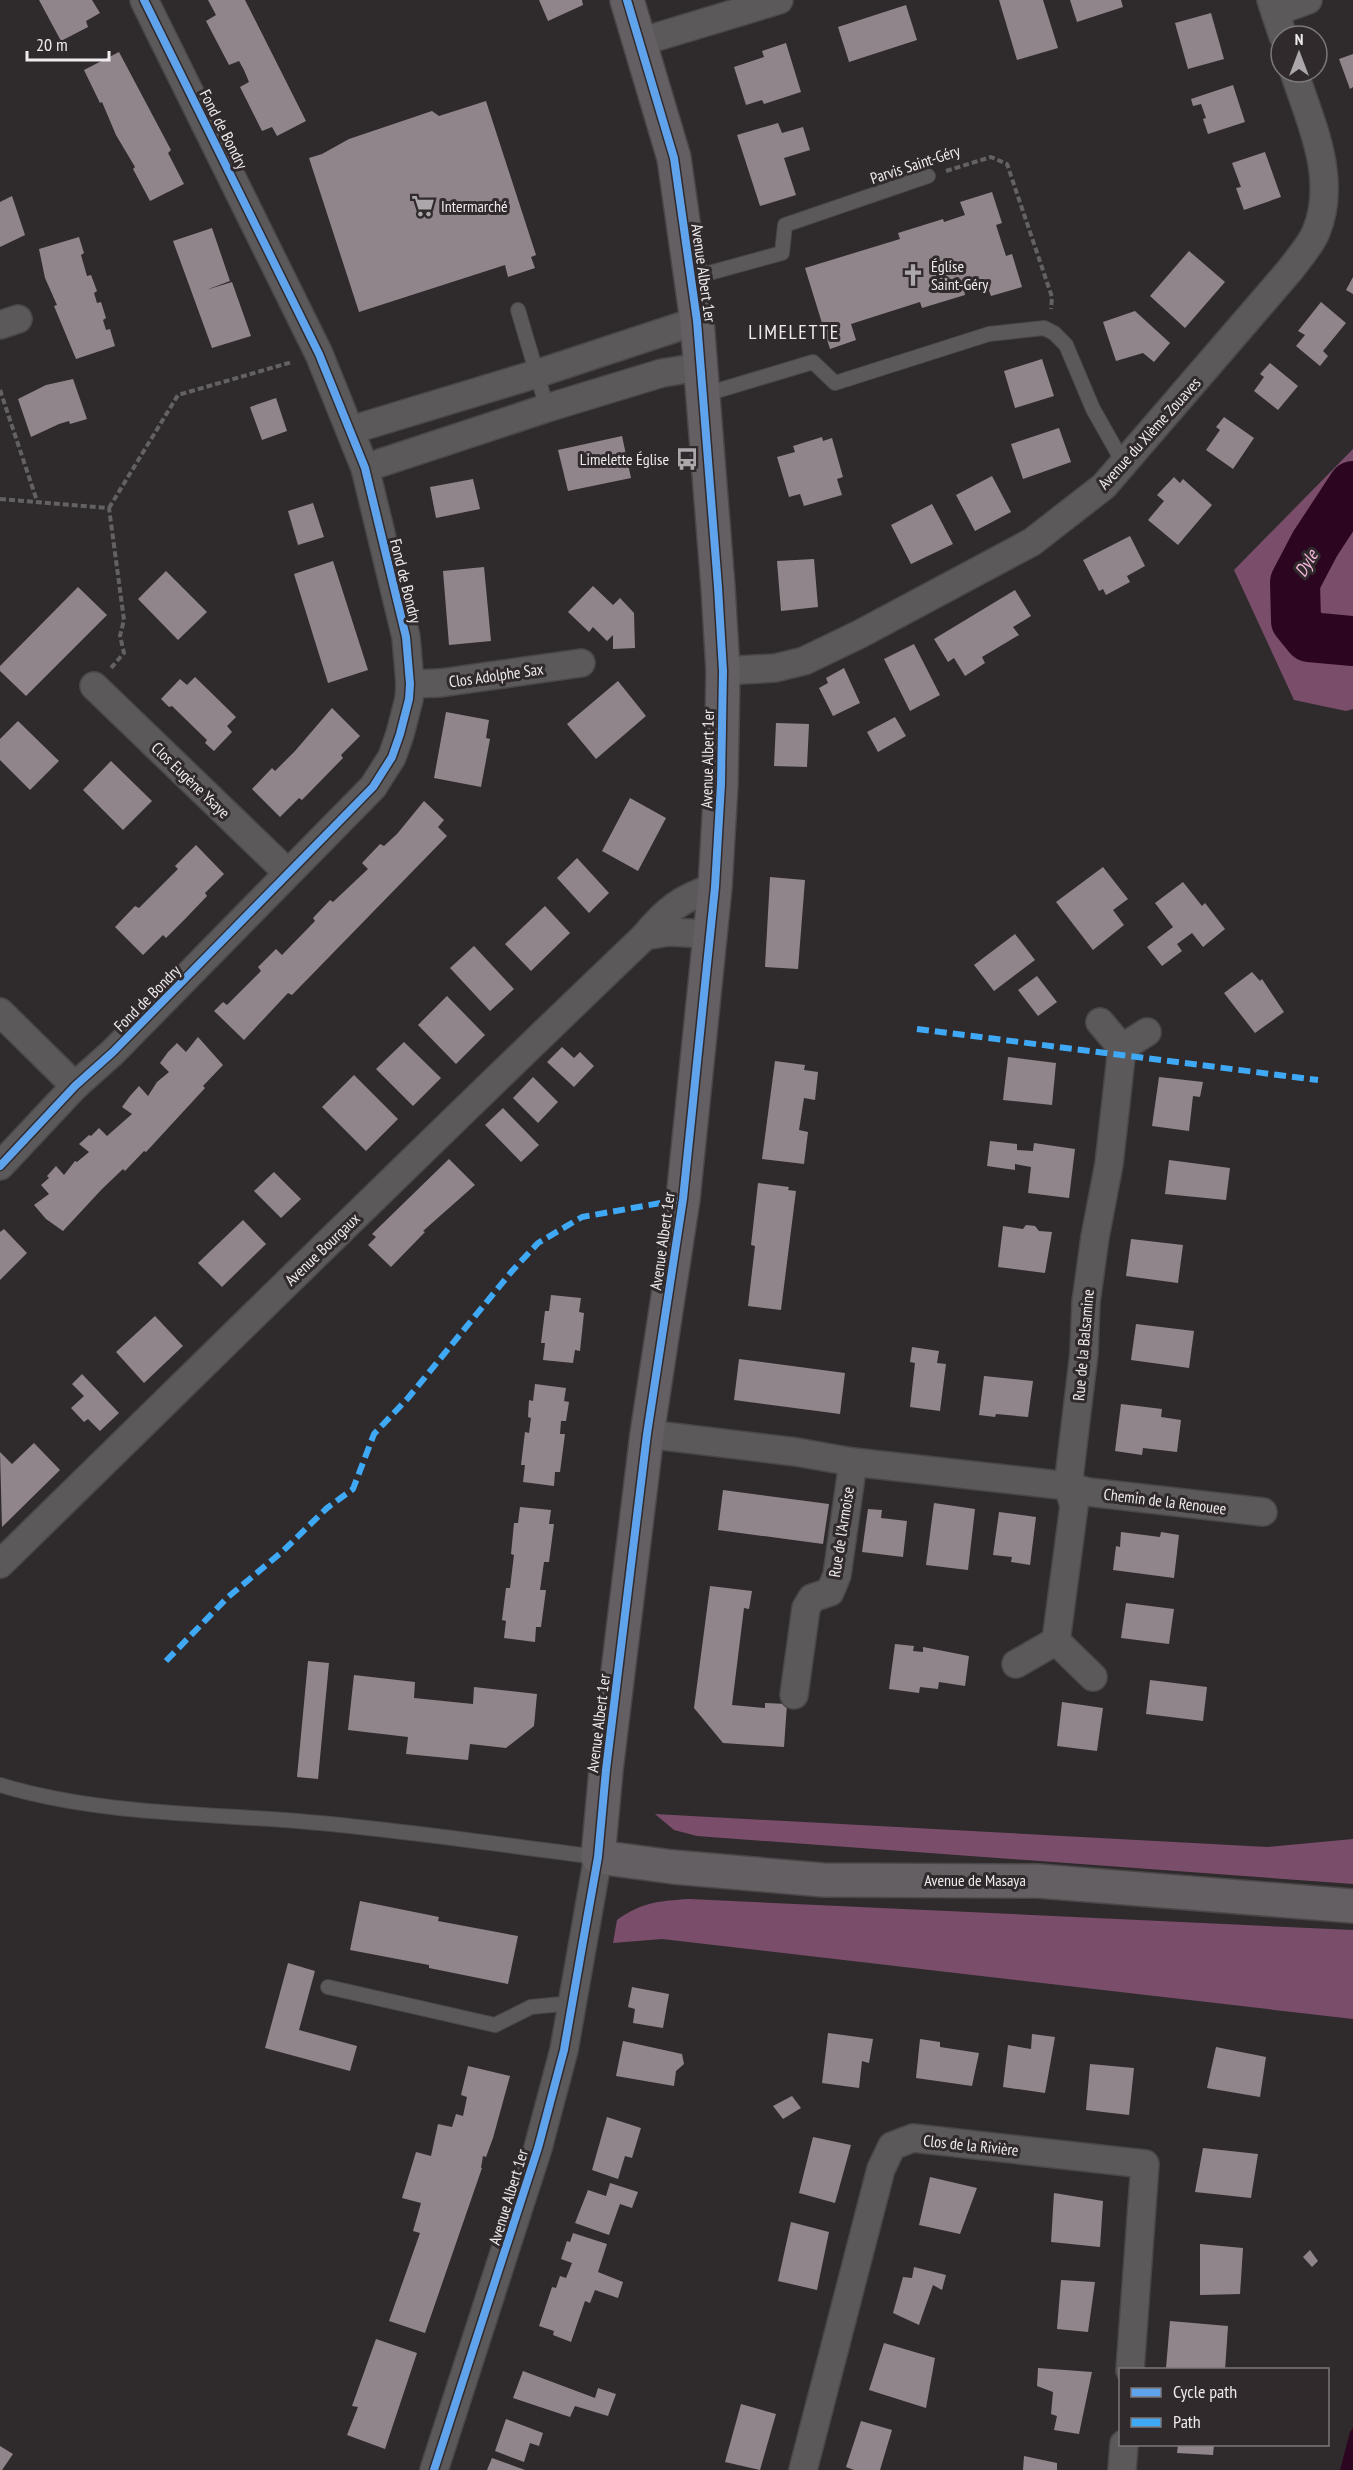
<svg xmlns="http://www.w3.org/2000/svg" width="1353" height="2470" font-family="'PT Sans Narrow',sans-serif">
	<rect width="100%" height="100%" fill="#2f2b2d"/>
	<g fill="#7a4e6a">
		<path d="M1353 449V709L1346 711 1294 700 1234 570Z"/>
		<path d="M655 1814 1267 1847 1353 1839V1884L697 1836 674 1830Z"/>
		<path d="M689 1899 1353 1930V2019L662 1939 613 1943 617 1920C642 1902 659 1901 689 1899Z"/>
	</g>
	<path fill="#2c0621" d="M1353 2428V2470H1340L1350 2432Z"/>
	<g fill="none" stroke-linecap="round" stroke-linejoin="round">
		<path stroke="#2c0621" stroke-width="50" d="M1353 486 1315 544 1295 582 1296 621 1309 637 1353 641"/>
	</g>
	<g fill="#91858c">
		<path d="M39 0H92L100 13 86 21 88 27 61 41Z"/>
		<path d="M208 0H245L306 121 277 136 272 127 262 131 240 87 249 82 244 70 239 61 229 65 206 21 216 15Z"/>
		<path d="M539 0H582L583 5 548 21Z"/>
		<path d="M999 0H1043L1058 48 1017 60Z"/>
		<path d="M1070 0H1121L1123 7 1077 22Z"/>
		<path d="M906 5 917 40 849 62 838 27Z"/>
		<path d="M1211 13 1224 59 1188 69 1175 23Z"/>
		<path d="M786 43 801 92 764 104 762 100 746 105 734 67 764 57 762 51Z"/>
		<path d="M119 52 171 150 168 153 184 184 150 201 133 169 135 167 116 135 102 102 100 103 84 70Z"/>
		<path d="M1353 54V87L1350 89 1339 59Z"/>
		<path d="M1233 85 1245 122 1208 134 1203 119 1206 118 1201 104 1193 106 1191 99Z"/>
		<path d="M486 101 536 255 531 257 535 268 508 277 505 265 359 312 309 158 322 154 349 139 432 111 439 116Z"/>
		<path d="M778 123 782 133 803 127 810 150 784 158 796 195 760 206 737 135Z"/>
		<path d="M1265 152 1281 197 1244 210 1236 188 1241 187 1232 163Z"/>
		<path d="M992 192 1002 223 996 225 1006 256 1012 254 1022 287 991 296 986 283 964 289 965 295 922 308 920 302 851 324 856 340 830 349 805 268 900 239 898 233 943 219 944 222 965 215 960 202Z"/>
		<path d="M12 196 25 235 0 247V202Z"/>
		<path d="M212 228 230 281 206 290 232 282 251 336 212 348 173 241Z"/>
		<path d="M79 237 84 253 81 255 87 276 91 275 97 291 94 293 97 303 101 302 106 318 103 320 106 330 110 329 115 346 76 359 54 306 57 305 45 278 39 249Z"/>
		<path d="M1189 251 1225 282 1185 328 1150 296Z"/>
		<path d="M1353 277V294L1346 290Z"/>
		<path d="M1321 302 1346 323 1323 351 1328 356 1320 366 1296 346 1305 335 1298 331Z"/>
		<path d="M1135 311 1170 343 1154 362 1143 353 1116 361 1103 322Z"/>
		<path d="M1042 359 1054 396 1015 408 1004 371Z"/>
		<path d="M1270 363 1298 386 1278 410 1254 391 1264 377 1260 374Z"/>
		<path d="M73 379 87 419 70 424 69 421 59 424 31 437 18 399 46 385Z"/>
		<path d="M276 398 287 431 262 440 250 407Z"/>
		<path d="M1224 417 1254 438 1233 469 1206 450 1220 430 1216 427Z"/>
		<path d="M1059 428 1071 462 1023 479 1011 444Z"/>
		<path d="M622 436 631 478 568 491 558 450Z"/>
		<path d="M822 437 823 441 832 438 843 477 837 479 842 495 804 506 800 494 789 497 777 457 795 452 793 446Z"/>
		<path d="M992 476 1011 512 975 531 956 495Z"/>
		<path d="M1174 477 1180 483 1183 479 1212 505 1178 545 1148 520 1164 501 1157 495Z"/>
		<path d="M473 479 480 509 436 518 430 487Z"/>
		<path d="M313 503 324 537 298 545 288 511Z"/>
		<path d="M932 504 953 544 911 564 891 525Z"/>
		<path d="M1130 536 1145 566 1127 576 1130 582 1106 595 1103 589 1099 591 1083 560Z"/>
		<path d="M814 559 818 607 781 611 777 561Z"/>
		<path d="M333 561 368 670 328 683 294 574Z"/>
		<path d="M484 567 491 641 449 645 443 571Z"/>
		<path d="M166 571 207 612 178 640 138 599Z"/>
		<path d="M593 586 613 605 620 598 634 613 635 648 613 649V635L607 641 593 627 589 632 568 612Z"/>
		<path d="M78 587 107 615 26 696 0 671V666Z"/>
		<path d="M1015 590 1031 616 1013 627 1019 635 982 657 985 663 965 676 954 658 948 662 934 639Z"/>
		<path d="M914 644 940 695 910 711 884 659Z"/>
		<path d="M844 668 860 703 833 716 819 688 828 683 826 678Z"/>
		<path d="M195 677 236 717 227 726 232 732 214 751 205 743 207 740 172 706 169 707 161 699 180 679 187 685Z"/>
		<path d="M618 681 646 716 596 759 567 724Z"/>
		<path d="M332 708 360 736 341 755 343 758 302 800 299 798 280 817 252 789 272 768 275 771 295 751Z"/>
		<path d="M446 712 489 720 486 738 490 739 481 787 434 778Z"/>
		<path d="M895 717 906 736 878 752 867 732Z"/>
		<path d="M18 721 59 761 30 790 0 760V739Z"/>
		<path d="M776 723 809 724 807 767 774 766Z"/>
		<path d="M111 761 152 801 123 830 83 790Z"/>
		<path d="M630 798 666 818 638 871 602 851Z"/>
		<path d="M424 801 444 820 438 827 447 836 292 995 288 993 244 1040 214 1011 223 1002 227 1005 261 971 258 967 276 949 282 955 315 921 313 918 330 900 333 902 368 869 362 863 380 844 384 846 397 834Z"/>
		<path d="M196 845 224 874 205 893 207 896 187 917 166 938 163 935 143 955 115 927 135 906 139 908 178 869 175 866Z"/>
		<path d="M577 858 609 893 589 913 557 878Z"/>
		<path d="M1103 867 1128 899 1113 910 1124 925 1093 950 1056 902Z"/>
		<path d="M770 877 805 880 798 969 765 967Z"/>
		<path d="M1183 882 1202 906 1205 903 1225 929 1203 947 1192 933 1177 944 1182 951 1162 966 1147 947 1173 927 1155 903Z"/>
		<path d="M545 906 570 933 531 971 505 944Z"/>
		<path d="M1015 934 1035 960 994 991 974 965Z"/>
		<path d="M474 946 514 989 490 1011 450 968Z"/>
		<path d="M1252 972 1260 981 1262 979 1284 1012 1255 1033 1224 993Z"/>
		<path d="M1037 976 1057 1002 1038 1016 1018 990Z"/>
		<path d="M447 996 485 1035 456 1064 418 1025Z"/>
		<path d="M198 1037 223 1065 203 1086 205 1088 146 1152 144 1151 125 1171 123 1169 102 1189 63 1231 46 1219 34 1205 49 1194 41 1185 49 1178 47 1176 56 1166 64 1175 75 1161 77 1162 89 1152 79 1144 89 1135 91 1136 99 1128 107 1136 132 1114 122 1107 130 1096 139 1086 148 1096 157 1082 169 1072 160 1063 168 1052 177 1043 186 1052Z"/>
		<path d="M404 1042 441 1078 413 1106 376 1069Z"/>
		<path d="M562 1047 574 1058 580 1052 594 1066 574 1087 547 1062Z"/>
		<path d="M1008 1057 1056 1063 1052 1105 1003 1100Z"/>
		<path d="M775 1061 805 1065 804 1070 818 1072 815 1100 804 1098 799 1130 808 1132 804 1164 762 1159Z"/>
		<path d="M354 1075 398 1119 366 1151 322 1107Z"/>
		<path d="M533 1077 558 1102 538 1123 513 1098Z"/>
		<path d="M1159 1077 1203 1082 1200 1097 1193 1096 1189 1131 1152 1126Z"/>
		<path d="M503 1108 539 1145 521 1162 485 1125Z"/>
		<path d="M990 1141 1017 1144V1150L1033 1151 1034 1143 1075 1149 1069 1198 1028 1193 1031 1167 1015 1164V1170L987 1166Z"/>
		<path d="M449 1159 475 1185 423 1231 425 1232 391 1267 368 1245 376 1237 372 1234Z"/>
		<path d="M1169 1160 1230 1168 1226 1200 1165 1194Z"/>
		<path d="M274 1172 301 1199 281 1218 254 1191Z"/>
		<path d="M758 1183 789 1187 788 1190 796 1191 781 1310 748 1306 755 1246 751 1245Z"/>
		<path d="M243 1220 266 1244 222 1287 198 1263Z"/>
		<path d="M1026 1225 1035 1226 1039 1231 1052 1232 1045 1273 998 1267 1003 1226 1023 1229Z"/>
		<path d="M4 1229 27 1253 0 1280V1232Z"/>
		<path d="M1131 1239 1183 1245 1178 1283 1126 1276Z"/>
		<path d="M551 1295 581 1298 579 1312 584 1313 580 1351 575 1350 573 1363 543 1360 545 1343H541L545 1311H549Z"/>
		<path d="M155 1316 183 1346 144 1383 116 1352Z"/>
		<path d="M1136 1324 1194 1331 1189 1368 1131 1360Z"/>
		<path d="M912 1347 939 1351 937 1363 946 1364 940 1411 910 1407 915 1363 910 1362Z"/>
		<path d="M739 1359 845 1373 840 1414 734 1400Z"/>
		<path d="M82 1374 119 1413 100 1431 88 1419 84 1422 71 1408 84 1396 72 1384Z"/>
		<path d="M984 1376 1033 1381 1028 1417 996 1414 995 1417 979 1415Z"/>
		<path d="M535 1384 566 1388 564 1401 569 1402 566 1421H561L560 1434H565L560 1472H555L554 1486 523 1482 525 1465H521L525 1432 529 1433 531 1418 528 1417 529 1400 533 1401Z"/>
		<path d="M1121 1404 1162 1409 1161 1417 1181 1420 1177 1452 1143 1448 1142 1455 1115 1451Z"/>
		<path d="M34 1443 60 1470 2 1527 0 1452 12 1464Z"/>
		<path d="M723 1490 829 1504 823 1544 718 1530Z"/>
		<path d="M934 1503 975 1509 968 1570 926 1565Z"/>
		<path d="M520 1507 551 1510 549 1524H554L549 1562H544L540 1590H546L541 1627H536L535 1642 504 1638 506 1621 502 1620 506 1588H510L514 1555 511 1554 514 1523H518Z"/>
		<path d="M868 1509 882 1510 881 1518 907 1521 903 1557 862 1552Z"/>
		<path d="M999 1512 1036 1517 1030 1565 1011 1562 1012 1557 993 1555Z"/>
		<path d="M1121 1532 1160 1537 1161 1532 1179 1535 1174 1578 1113 1570 1116 1546 1120 1547Z"/>
		<path d="M710 1586 752 1591 749 1609 744 1608 732 1705 765 1708V1703L787 1704 784 1747 723 1743 694 1708Z"/>
		<path d="M1126 1603 1174 1609 1169 1644 1121 1638Z"/>
		<path d="M895 1644 914 1646 913 1651 923 1652V1647L969 1656 965 1686 939 1682 938 1689 920 1687 919 1693 889 1689Z"/>
		<path d="M308 1661 329 1663 318 1779 297 1777Z"/>
		<path d="M354 1675 415 1682 414 1698 473 1704 474 1687 537 1694 534 1726 506 1748 470 1744 468 1760 406 1754 408 1737 348 1730Z"/>
		<path d="M1150 1680 1207 1687 1203 1721 1146 1714Z"/>
		<path d="M1062 1702 1103 1708 1097 1751 1057 1746Z"/>
		<path d="M360 1901 439 1917 438 1921 518 1936 508 1984 429 1968V1965L350 1950Z"/>
		<path d="M288 1963 315 1971 299 2030 357 2046 350 2071 265 2048Z"/>
		<path d="M632 1987 669 1994 663 2028 633 2023 635 2009 628 2007Z"/>
		<path d="M828 2033 873 2039 869 2063 862 2061 859 2088 822 2083Z"/>
		<path d="M1032 2034 1055 2037 1045 2093 1003 2087 1008 2045 1031 2049Z"/>
		<path d="M920 2039 940 2042V2047L979 2053 972 2086 916 2078Z"/>
		<path d="M623 2041 682 2054 684 2064 676 2071 674 2086 616 2076Z"/>
		<path d="M1216 2047 1266 2057 1260 2097 1207 2088Z"/>
		<path d="M1090 2064 1134 2068 1129 2115 1086 2110Z"/>
		<path d="M468 2066 510 2076 493 2138 486 2157 483 2156 481 2168H482L425 2333 389 2321 420 2233 413 2231 421 2203 402 2198 416 2152 431 2156 438 2124 452 2127 456 2114 463 2116 467 2097 461 2095Z"/>
		<path d="M792 2096 801 2108 783 2119 773 2106Z"/>
		<path d="M607 2117 641 2128 632 2158 625 2156 618 2179 592 2170Z"/>
		<path d="M813 2137 851 2145 835 2203 799 2193Z"/>
		<path d="M1203 2148 1258 2154 1251 2198 1195 2192Z"/>
		<path d="M930 2177 977 2188 960 2234 919 2225Z"/>
		<path d="M610 2183 638 2192 632 2208 620 2204 609 2235 575 2223 588 2190 606 2196Z"/>
		<path d="M1054 2193 1103 2201 1100 2247 1051 2242Z"/>
		<path d="M791 2222 829 2232 817 2290 778 2281Z"/>
		<path d="M573 2233 607 2244 598 2272 623 2282 618 2298 595 2290 590 2303 585 2301 571 2342 553 2335 554 2331 539 2326 552 2287 556 2288 560 2276 566 2278 572 2263 561 2259 567 2241 570 2242Z"/>
		<path d="M1200 2244 1243 2248 1240 2294 1200 2295Z"/>
		<path d="M1310 2250 1318 2261 1312 2267 1303 2257Z"/>
		<path d="M914 2267 946 2275 942 2290 933 2285 919 2325 893 2313 903 2277 912 2278Z"/>
		<path d="M1061 2280 1095 2282 1088 2332 1057 2329Z"/>
		<path d="M1170 2321 1228 2326 1225 2370 1166 2368Z"/>
		<path d="M376 2339 417 2353 385 2449 347 2435 358 2407 352 2406Z"/>
		<path d="M884 2343 935 2358 926 2408 869 2390Z"/>
		<path d="M1038 2368 1092 2372 1079 2434 1054 2430 1057 2416 1051 2414 1053 2392 1037 2386Z"/>
		<path d="M523 2371 595 2398 598 2388 616 2394 608 2416 575 2406 570 2417 513 2398Z"/>
		<path d="M741 2404 776 2414 760 2470 725 2462Z"/>
		<path d="M506 2419 543 2433 539 2446 530 2443 524 2462 495 2451Z"/>
		<path d="M861 2421 892 2430 880 2470H854L846 2467Z"/>
		<path d="M1178 2445H1214L1213 2455 1177 2453Z"/>
		<path d="M0 2446 13 2454 2 2470H0Z"/>
		<path d="M1024 2456 1057 2463V2470H1023Z"/>
		<path d="M492 2458 525 2470H487Z"/>
	</g>
	<g fill="none" stroke-linecap="round" stroke-linejoin="round">
		<g stroke="#4a4749" stroke-width="16">
			<g id="service">
				<path d="M691 278 782 253 785 225 928 176"/>
				<path d="M518 310 547 408"/>
				<path d="M703 395 813 362 835 383 989 334 1044 328 1054 333 1066 345 1093 409 1124 464"/>
				<path d="M0 1785C99 1815 206 1813 308 1822 404 1830 501 1845 598 1857"/>
				<path d="M328 1987 495 2025 531 2007 572 2003"/>
			</g>
		</g>
		<g stroke="#4a4749" stroke-width="30">
			<g id="minor">
				<path d="M1271 0 1283 36"/>
				<path d="M1275 12 1308 0"/>
				<path d="M640 42 779 0"/>
				<path d="M0 325 18 319"/>
				<path d="M351 430 536 374 697 321"/>
				<path d="M365 468 547 408 662 373 700 367"/>
				<path d="M723 671 775 668 804 661 860 634 1032 542 1104 486 1290 270C1299 258 1310 246 1316 232 1338 179 1311 123 1294 72"/>
				<path d="M410 684 440 683 581 663"/>
				<path d="M94 686 288 873"/>
				<path d="M645 936 668 932 709 934"/>
				<path d="M0 1012 75 1086"/>
				<path d="M1122 1048 1147 1032"/>
				<path d="M0 1166 75 1086 113 1052 373 787 392 757 400 734 409 699 410 684 406 637 365 468 319 354 144 0"/>
				<path d="M647 1434 796 1452 853 1462 1068 1486 1088 1492 1263 1512"/>
				<path d="M0 1564C215 1354 428 1143 645 936 667 909 682 898 715 887"/>
				<path d="M1056 1641 1093 1677"/>
				<path d="M1016 1664 1056 1641 1074 1506 1068 1486 1084 1353 1086 1302 1095 1237 1109 1164 1122 1048 1100 1022"/>
				<path d="M794 1695 806 1608 812 1598 830 1592 837 1575 853 1462"/>
				<path d="M434 2470 538 2148 564 2050 598 1857"/>
				<path d="M803 2470 881 2169 892 2146 913 2138 1145 2164 1130 2370"/>
				<path d="M1122 2470 1124 2444"/>
			</g>
		</g>
		<g stroke="#4a4749" stroke-width="36">
			<path id="secondary" d="M627 0 674 158 697 321 718 587 723 671 721 784 715 887 683 1199 647 1434 606 1770 598 1857 673 1867 823 1880 1038 1881 1353 1906"/>
		</g>
		<g stroke="#636162" stroke-width="4" stroke-dasharray="6 3" stroke-linecap="butt">
			<path d="M946 171 991 157 1007 164 1052 297 1051 309"/>
			<path d="M0 390 37 501"/>
			<path d="M0 499 109 508 124 620 120 636 124 653 111 668"/>
			<path d="M109 508 178 395 292 362"/>
		</g>
		<use href="#service" stroke="#5b595a" stroke-width="14"/>
		<use href="#minor" stroke="#5b595a" stroke-width="27"/>
		<use href="#secondary" stroke="#645f62" stroke-width="33"/>
		<g stroke="#3fa9f5" stroke-width="6" stroke-dasharray="12 6" stroke-linecap="butt">
			<path d="M917 1029 1318 1080"/>
			<path d="M166 1661 228 1597 283 1551 327 1508 353 1489 374 1434 408 1398 512 1271 538 1243 582 1217 683 1199"/>
		</g>
		<g stroke="#302a2d" stroke-width="11">
			<g id="cycleway">
				<path d="M0 1166 75 1086 113 1052 373 787 392 757 400 734 409 699 410 684 406 637 365 468 319 354 144 0"/>
				<path d="M434 2470 538 2148 564 2050 582 1947 598 1857 606 1770 647 1434 683 1199 715 887 721 784 723 671 718 587 697 321 674 158 627 0"/>
			</g>
		</g>
		<use href="#cycleway" stroke="#60a3ed" stroke-width="8"/>
	</g>
	<defs>
		<g id="supermarket-bare" transform="scale(1.8)"><path d="M-6-5.5h2.5l.6 2H6L4.5 2H-2.5L-4.4-4H-6ZM-1.5 3.2a1.3 1.3 0 1 0 .1 0ZM3 3.2a1.3 1.3 0 1 0 .1 0Z" fill="#aca7aa" stroke="#302a2d" stroke-width="2.5" paint-order="stroke"/></g>
		<g id="church-bare" transform="scale(1.8)"><path d="M-1.2-6h2.4v3.5h3.3v2.4h-3.3V6h-2.4V-.1h-3.3v-2.4h3.3Z" fill="#aca7aa" stroke="#302a2d" stroke-width="2.5" paint-order="stroke"/></g>
		<g id="bus-bare" transform="scale(1.8)"><path d="M-5-6H5V4H4V6H2V4H-2V6H-4V4H-5ZM-3.5-4V0h7V-4ZM-3.5 1.2v1.5H-2V1.2ZM2 1.2v1.5H3.5V1.2Z" fill="#aca7aa" stroke="#302a2d" stroke-width="2.5" paint-order="stroke"/></g>
	</defs>
	<g fill-rule="evenodd">
		<use href="#supermarket-bare" x="423" y="206"/>
		<use href="#church-bare" x="913" y="275"/>
		<use href="#bus-bare" x="687" y="459"/>
	</g>
	<g text-anchor="middle" dominant-baseline="central" stroke-width="6" stroke-linejoin="round" paint-order="stroke">
		<g font-size="16" fill="#efeaed" stroke="#302a2d">
			<text transform="translate(224 129) rotate(63)">Fond de Bondry</text>
			<text transform="translate(915 164) rotate(-18)">Parvis Saint-Géry</text>
			<text transform="translate(704 273) rotate(82)">Avenue Albert 1er</text>
			<text transform="translate(1149 433) rotate(-48)">Avenue du XIème Zouaves</text>
			<text transform="translate(406 581) rotate(76)">Fond de Bondry</text>
			<text transform="translate(496 675) rotate(-8)">Clos Adolphe Sax</text>
			<text transform="translate(707 759) rotate(-89)">Avenue Albert 1er</text>
			<text transform="translate(191 780) rotate(44)">Clos Eugène Ysaye</text>
			<text transform="translate(147 998) rotate(-45)">Fond de Bondry</text>
			<text transform="translate(662 1241) rotate(-82)">Avenue Albert 1er</text>
			<text transform="translate(322 1249) rotate(-44)">Avenue Bourgaux</text>
			<text transform="translate(1083 1345) rotate(-85)">Rue de la Balsamine</text>
			<text transform="translate(1165 1501) rotate(7)">Chemin de la Renouee</text>
			<text transform="translate(841 1532) rotate(-81)">Rue de l'Armoise</text>
			<text transform="translate(598 1723) rotate(-83)">Avenue Albert 1er</text>
			<text x="975" y="1880">Avenue de Masaya</text>
			<text transform="translate(971 2145) rotate(6)">Clos de la Rivière</text>
			<text transform="translate(508 2197) rotate(-73)">Avenue Albert 1er</text>
		</g>
		<g font-size="16" fill="#efeaed" stroke="#302a2d" text-anchor="start">
			<text x="441" y="206">Intermarché</text>
			<text x="931" y="266">Église<tspan x="931" dy="18">Saint-Géry</tspan></text>
			<text x="669" y="459" text-anchor="end">Limelette Église</text>
		</g>
		<g font-size="18" font-style="italic" fill="#f7b7dd" stroke="#302a2d">
			<text transform="translate(1306 563) rotate(-59)">Dyle</text>
		</g>
		<g font-size="20" letter-spacing="1.5" fill="#efeaed" stroke="#302a2d">
			<text x="794" y="332">LIMELETTE</text>
		</g>
	</g>
	<rect x="1119" y="2368" width="210" height="78" fill="#302a2d" stroke="#7c777a" stroke-width="1.5"/>
	<rect x="1131" y="2388" width="30" height="9" fill="#60a3ed" stroke="#7c777a" stroke-width="1.5"/>
	<text x="1173" y="2398" font-size="18" fill="#efeaed">Cycle path</text>
	<rect x="1131" y="2418" width="30" height="9" fill="#3fa9f5" stroke="#7c777a" stroke-width="1.5"/>
	<text x="1173" y="2428" font-size="18" fill="#efeaed">Path</text>
	<g transform="translate(1299 54)"><circle r="28" fill="#302a2d" stroke="#7c777a" stroke-width="1.5"/>
	<path d="M0-4.5L10 22L0 15L-10 22Z" fill="#aca7aa"/>
	<text y="-9" font-size="16" font-weight="bold" text-anchor="middle" fill="#efeaed">N</text>
	</g>
	<path d="M27 51v9h82v-9" fill="none" stroke="#efeaed" stroke-width="3"/>
	<text x="36" y="51" font-size="18" fill="#efeaed" stroke="#302a2d" stroke-width="4.5" paint-order="stroke">20 m</text>
</svg>
